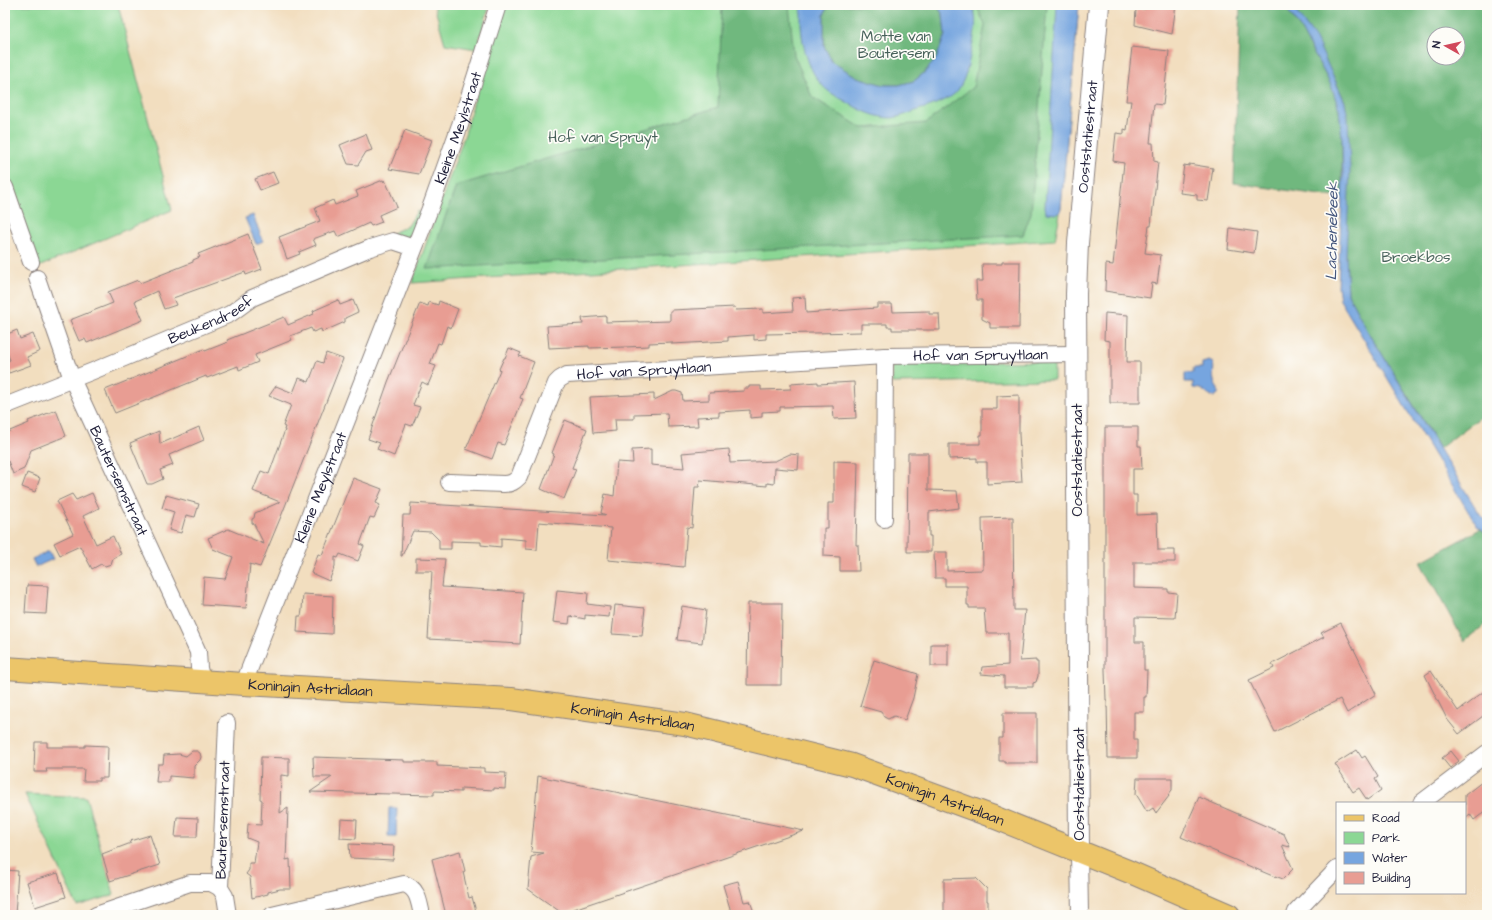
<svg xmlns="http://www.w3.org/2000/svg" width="1492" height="920" font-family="'Architects Daughter',sans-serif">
	<rect width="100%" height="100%" fill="#fdfcf7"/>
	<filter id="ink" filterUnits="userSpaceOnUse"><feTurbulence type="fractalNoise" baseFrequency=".025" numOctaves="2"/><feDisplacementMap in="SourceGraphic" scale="8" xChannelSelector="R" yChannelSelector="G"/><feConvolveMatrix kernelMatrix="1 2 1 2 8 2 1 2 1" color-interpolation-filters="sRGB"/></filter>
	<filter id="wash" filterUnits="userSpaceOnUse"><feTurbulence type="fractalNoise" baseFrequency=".012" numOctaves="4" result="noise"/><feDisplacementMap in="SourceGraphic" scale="16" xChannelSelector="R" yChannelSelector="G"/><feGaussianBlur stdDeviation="0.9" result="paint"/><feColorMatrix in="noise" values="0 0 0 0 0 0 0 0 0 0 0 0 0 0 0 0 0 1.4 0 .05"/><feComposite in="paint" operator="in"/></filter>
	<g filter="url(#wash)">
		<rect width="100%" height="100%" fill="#f2debf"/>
		<g fill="#8bd794" stroke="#567c68">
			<path d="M5 5H118L172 210 36 268 5 171Z"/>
			<path d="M434 5H490L476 49 445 44Z"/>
			<path d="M500 5H1079L1061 208 1055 240 412 283 465 134Z"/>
			<path d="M417 211 422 214 410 236 406 238 392 235V233L408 226Z"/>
			<path d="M1054 361V380L892 383V364Z"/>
			<path d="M25 794 86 797 114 895 77 906Z"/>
		</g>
		<g fill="#70b87e" stroke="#496d5c" fill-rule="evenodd">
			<path d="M722 5H789L794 55 812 97 862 128 926 123 973 87 985 25 976 5H1047L1031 213 1023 235 427 269 456 186 718 107Z"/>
			<path d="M828 5H937L943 15 945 35 936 59 924 73 914 81 899 85H883L857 77 832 62 824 46V15Z"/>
			<path d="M1240 5H1284L1300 28 1331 85 1339 109 1342 138V198L1234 183Z"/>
			<path d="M1291 5H1487V412L1440 448 1366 328 1348 294 1346 256 1345 102 1332 73ZM1434 34H1458V58H1434Z"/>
			<path d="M1480 529 1487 533V623L1464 641 1420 562Z"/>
		</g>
		<g fill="#76a5df" stroke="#4c648d">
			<path d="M802 5H828L824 15V46L832 62 857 77 883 85H899L914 81 924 73 936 59 945 35 943 15 937 5H972C979 19 974 38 971 52 968 65 966 78 958 90 952 99 932 106 921 109 912 112 901 117 892 118 877 118 862 111 850 104 841 98 828 93 822 85 805 67 798 29 802 5Z"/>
			<path d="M1057 5H1079L1061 208 1060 212 1057 214 1046 213 1045 207Z"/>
			<path d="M1284 5H1291L1316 39 1345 102 1348 118 1350 170 1346 256 1348 294 1366 328 1480 515 1487 521V533L1477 526 1340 300 1338 286 1343 176 1342 138 1339 109 1331 85 1300 28Z"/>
			<path d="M253 215 263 241 256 244 245 218Z"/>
			<path d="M1209 361 1213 363C1215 369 1212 375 1214 381 1216 386 1219 388 1218 394L1214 397C1205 396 1206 388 1193 388V382H1185V373H1193V368H1202V363Z"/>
			<path d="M49 551 53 559 36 567 32 559Z"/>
			<path d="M389 808H397L396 837H388Z"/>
		</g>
		<g id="blocks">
			<g fill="#e89d93">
				<path d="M1145 5H1176L1172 34 1135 25 1136 9H1145Z"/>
				<path d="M1132 47 1169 51 1163 105 1154 104 1150 143H1153L1154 161 1158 162 1151 226H1149L1145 253 1161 255 1157 284 1152 283 1150 298 1105 291 1106 264 1113 265 1124 163 1113 161 1116 133 1124 134V129L1127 130 1131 101H1126Z"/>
				<path d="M405 130 432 140 419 174 389 169Z"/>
				<path d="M366 134 372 150 366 152 358 165 348 164 340 145Z"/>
				<path d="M1189 164 1213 168 1208 201 1197 200V195L1180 193 1184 165 1189 166Z"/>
				<path d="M273 172 278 183 260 190 255 179Z"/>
				<path d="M383 180 384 182 385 180 397 207 379 215 382 222 371 226 369 223 338 237 335 231 313 239 316 245 299 252 300 254 287 259 279 237 320 221 315 208 333 200 335 205 358 196 356 191Z"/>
				<path d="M1230 228 1257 232 1254 253 1228 249Z"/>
				<path d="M248 234 262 269 246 275 245 272 173 298 176 305 164 309 157 291 135 301 143 320 87 343 85 339 79 341 70 320 113 303 108 292 138 280 140 283 193 262V260L200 257 198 254Z"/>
				<path d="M1002 262H1020L1019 328H990V323L982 319V300H977L976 281H983L982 264H1002Z"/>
				<path d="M805 297 806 313 877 308V304H892L893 312 929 311V314H939L940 330H892V327H887V324H861V332L766 334V339L754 340V335L728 337V341L672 344V342L649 343V346L625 347 589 348V346L549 348 547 326 583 324 582 318 606 316V322L638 321V322L670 321V311H673L672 310 735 307 736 310 763 309V313L793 311 792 298Z"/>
				<path d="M338 300 340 305 353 300 358 312 345 318V322L322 332 321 329 313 332 311 328 290 336 292 340 255 355 258 362 239 370 238 366 207 378 206 376 115 413 113 409 105 390 204 349 205 351 228 342 227 340 284 317 288 325 314 314 313 311Z"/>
				<path d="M439 301 458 309 451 328 447 326 441 344 438 343 430 364 436 366 428 385 422 382 413 405 420 407 416 417 412 426 406 424 394 456 377 449 380 443 368 439 388 382 420 303 428 306 429 302 438 305Z"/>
				<path d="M1105 313 1128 315 1127 362H1140V403H1110V341L1104 340Z"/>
				<path d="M17 330 20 339 33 334 40 351 27 357 31 365 9 373 5 364V362L10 360 5 348V335Z"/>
				<path d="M509 348 521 353 519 356 534 362 520 398 523 399 504 445 498 443 492 459 466 449 500 370 499 369 504 358H505Z"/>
				<path d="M326 353 343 359 282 514 260 567 250 564 246 608 202 605 204 577 225 579 233 557 213 549 208 538 228 529 264 544 254 524 252 523V519L254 518 255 513 280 502 253 491 261 471 269 474 285 430H284L285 427 283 426 291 405 269 396 276 386 293 393 299 378 309 382 317 361 323 363Z"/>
				<path d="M818 382V384L854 382 856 418 834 419 833 406 780 407V411L762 412V417L750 418V410L719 412V416L697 417 698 426 668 427 667 413 634 414V419H615L616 431 593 433 590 397 654 394V400L673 391H676L682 393 683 401 709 400V393L744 391V388H749V386H761V390L791 389V384Z"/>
				<path d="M1019 395V435L1022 482 987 484V462H977V458L949 459V444H980V435H982V409H997V396Z"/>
				<path d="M56 410 66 436 31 450 24 469 13 474 8 461 5 462V433L29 423 28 421Z"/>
				<path d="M565 420 587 429 572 468 576 469 564 499 541 489 554 454 552 453Z"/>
				<path d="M199 427 204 440 169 455 173 465 160 470 163 479 152 484H147L130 443 159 431 160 444Z"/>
				<path d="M1105 427H1138V446H1141L1142 469H1133V495H1137V515L1157 514 1158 550H1175V562H1134V588L1168 589V592L1177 593 1175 618 1135 617V642H1144V670H1147L1146 697H1144V712H1134V740H1137V758H1108L1107 700H1106L1105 670Z"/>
				<path d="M651 449V465L684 468 682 453 729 449 730 463 775 461 790 454 799 455 798 470 775 468 774 484 767 483V486L700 480 699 487H695L692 528 687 527 684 567 608 560 611 528 539 522 537 550 526 549V540L501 538V547L481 545V542L451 541V549H439V540L431 532 413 531 402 556H401L403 515H410L411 503 606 515 601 513 605 494 614 496 617 462 633 463 632 450Z"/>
				<path d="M908 453H928V490L957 491 959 508 929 512V536H931V552H907Z"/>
				<path d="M834 461 858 462 856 545H858L859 571H840V557L824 556V528H828V503H834Z"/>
				<path d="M27 473 40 478 35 492 22 487Z"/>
				<path d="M353 478 382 489 376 503 380 505 374 518 370 517 360 544 364 546 358 561 340 554 338 558 335 557V566L329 581 311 573 318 554 322 555Z"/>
				<path d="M92 493 99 508 83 516 96 544 113 536 121 554 113 558 111 564 105 566 101 564 92 569 80 546 60 555 54 543 73 534 57 501 72 494 76 500Z"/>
				<path d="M166 495 199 504 195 517 186 515 181 533 169 530 174 512 162 508Z"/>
				<path d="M1013 517 1014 610H1025L1020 661 1036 660V662H1038V676L1036 682 1033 683V687H1004V676L981 674 982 667 1008 665V633H986L984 608H969V605H967V586H945V578H935L934 552H947V571L983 570 982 518Z"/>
				<path d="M416 558 445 559 442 587 523 592 520 644 428 639 432 571H416Z"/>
				<path d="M27 585 48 586 46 614 25 613Z"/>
				<path d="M557 590 588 593 587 604 610 607 609 617 585 615V619L570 616 569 624 553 622Z"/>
				<path d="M303 594 333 596 332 634 297 632 298 616H301L302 610Z"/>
				<path d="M748 603H782L781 685H747Z"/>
				<path d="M615 605 645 608 642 636 612 634Z"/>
				<path d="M682 606 706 610 702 643 677 640Z"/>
				<path d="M1341 623 1376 694 1347 713 1340 699 1275 732 1249 680 1274 668 1272 664 1324 637 1321 633Z"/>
				<rect x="931" y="644" width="17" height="22"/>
				<path d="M874 660 918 674 913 698 905 720 894 716 888 719 884 717 881 712 860 706Z"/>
				<path d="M1431 671 1458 711 1487 689V713L1459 734 1447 719 1425 675Z"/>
				<path d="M1003 713H1037V763H1005V761H999V738H1003Z"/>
				<path d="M35 742H47V747H85V745L108 746 107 778H99V781H83L84 769H46L47 772H34Z"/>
				<path d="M1357 750 1362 758 1365 756 1378 777 1375 779 1381 790 1367 800 1359 788 1353 792 1335 764Z"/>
				<path d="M192 751H197L200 753 201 757 200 760 194 766V778L169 776V782H156L158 764H163L164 755 179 754 186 756Z"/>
				<path d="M1451 751 1459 761 1450 768 1442 758Z"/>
				<path d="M261 757 289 758V776L281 775 280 813 288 808 286 860 290 859 291 889H280L268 892V894L252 898 250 877 246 874 249 870V863H254L257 842 247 838 248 824 261 825 262 800 260 799Z"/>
				<path d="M313 757 404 760V762H437V766L484 768V772L506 773 505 789 494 788V790L461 788V792L434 791V795L310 792 332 777H314Z"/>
				<path d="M538 776 804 831 562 913 528 889 531 857 544 853 531 852Z"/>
				<path d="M1137 778H1172V790L1168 795 1169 796 1156 813 1153 808 1147 812 1136 794Z"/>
				<path d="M1487 778V810L1474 820 1470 814 1465 818V795Z"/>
				<path d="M1199 797 1284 834 1290 847 1282 845 1293 869 1283 879 1275 876V877L1181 837Z"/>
				<path d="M177 817 198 818 197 837H175Z"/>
				<path d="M341 819 357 820 356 839 340 838Z"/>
				<path d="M150 835 160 865 110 881 102 854 131 843 130 841Z"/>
				<path d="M349 844 394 846 393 860 350 858Z"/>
				<path d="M460 851 465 871 463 872 469 898 472 897 477 915H446L432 859Z"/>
				<path d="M5 870 18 871 15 915H5Z"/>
				<path d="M58 873 66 897 35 907 27 882Z"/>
				<path d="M976 878 987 889V901H988V915H944V879Z"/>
				<path d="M738 881 744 902 750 901 755 915H732L723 885Z"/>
			</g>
		</g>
	</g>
	<g filter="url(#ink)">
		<use href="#blocks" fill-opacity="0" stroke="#8a807d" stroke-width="1"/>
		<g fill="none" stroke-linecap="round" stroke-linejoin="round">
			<g stroke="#8a807d" stroke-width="18">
				<g id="minor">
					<path d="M5 187 31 262"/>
					<path id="s1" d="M37 278 72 379 198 652 199 668 202 681"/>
					<path id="s2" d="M5 406 93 371 230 314 252 298 370 248 393 241 414 248"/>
					<path id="s3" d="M449 482 504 484C511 484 514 482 519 477L556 383 560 379 567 375 885 356 1076 354"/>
					<path d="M884 519 885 356"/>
					<path id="s4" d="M244 684 249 670 431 206 460 125 498 5"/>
					<path d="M227 723 220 888 225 896 228 915"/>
					<path d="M1421 803 1487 753"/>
					<path d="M1079 851 1080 915"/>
					<path d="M96 915 190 883H211L220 888"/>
					<path d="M272 915 404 884C418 888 419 902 422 915"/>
					<path d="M1295 915 1296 912 1337 869"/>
				</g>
			</g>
			<g stroke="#8a807d" stroke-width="22">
				<g id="tertiary">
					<path id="s5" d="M1079 851 1076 294 1078 243 1099 5"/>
				</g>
			</g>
			<g stroke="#8a807d" stroke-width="24">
				<g id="primary">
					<path id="s6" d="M5 668 244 684 511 699 685 724 852 765 991 816 1130 872 1229 915"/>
				</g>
			</g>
			<use href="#minor" stroke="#fff" stroke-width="16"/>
			<use href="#tertiary" stroke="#fff" stroke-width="20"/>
			<use href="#primary" stroke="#ecc569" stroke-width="22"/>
		</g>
	</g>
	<g text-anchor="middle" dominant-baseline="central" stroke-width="3.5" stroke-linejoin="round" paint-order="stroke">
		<g font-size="15" fill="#47615a" stroke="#fdfcf7">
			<text x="896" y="36">Motte van<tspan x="896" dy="17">Boutersem</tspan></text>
			<text x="603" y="137">Hof van Spruyt</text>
			<text x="1416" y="257">Broekbos</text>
		</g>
		<g font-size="15" fill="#22223b" stroke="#fdfcf7">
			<text stroke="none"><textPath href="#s4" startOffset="596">Kleine Meylstraat</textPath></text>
			<text stroke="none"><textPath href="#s5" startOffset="715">Ooststatiestraat</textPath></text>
			<text stroke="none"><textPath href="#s2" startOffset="223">Beukendreef</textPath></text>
			<text stroke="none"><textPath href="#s3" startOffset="601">Hof van Spruytlaan</textPath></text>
			<text stroke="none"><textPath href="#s3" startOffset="264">Hof van Spruytlaan</textPath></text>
			<text transform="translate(1077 460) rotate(-90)">Ooststatiestraat</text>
			<text stroke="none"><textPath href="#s1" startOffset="219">Bautersemstraat</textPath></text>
			<text stroke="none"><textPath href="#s4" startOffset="211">Kleine Meylstraat</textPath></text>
			<text stroke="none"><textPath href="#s6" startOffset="306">Koningin Astridlaan</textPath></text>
			<text stroke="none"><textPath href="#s6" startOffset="630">Koningin Astridlaan</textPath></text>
			<text transform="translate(1079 784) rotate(-90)">Ooststatiestraat</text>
			<text stroke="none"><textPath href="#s6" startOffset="954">Koningin Astridlaan</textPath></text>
			<text transform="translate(223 820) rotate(-88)">Bautersemstraat</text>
		</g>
		<g font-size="16" font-style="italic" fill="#44567d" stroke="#fdfcf7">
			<text transform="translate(1332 231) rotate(-89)">Lachenebeek</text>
		</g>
	</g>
	<rect width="1492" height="920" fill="none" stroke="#fdfcf7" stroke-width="20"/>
	<rect x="1336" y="802" width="130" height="92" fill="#fdfcf7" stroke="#a5a5ac"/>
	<rect x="1344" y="815" width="20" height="6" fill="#ecc569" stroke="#a5a5ac"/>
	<text x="1372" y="822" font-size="12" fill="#22223b">Road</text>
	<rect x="1344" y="832" width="20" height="12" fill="#8bd794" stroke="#a5a5ac"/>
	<text x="1372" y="842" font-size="12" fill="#22223b">Park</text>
	<rect x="1344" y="852" width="20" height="12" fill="#76a5df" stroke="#a5a5ac"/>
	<text x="1372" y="862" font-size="12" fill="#22223b">Water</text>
	<rect x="1344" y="872" width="20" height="12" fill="#e89d93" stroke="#a5a5ac"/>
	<text x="1372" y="882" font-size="12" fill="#22223b">Building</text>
	<g transform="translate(1446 46) rotate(278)"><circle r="19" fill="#fdfcf7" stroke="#a5a5ac"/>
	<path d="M0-3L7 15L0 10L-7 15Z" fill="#d1495b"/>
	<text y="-6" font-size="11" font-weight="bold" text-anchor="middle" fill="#22223b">N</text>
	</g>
</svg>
